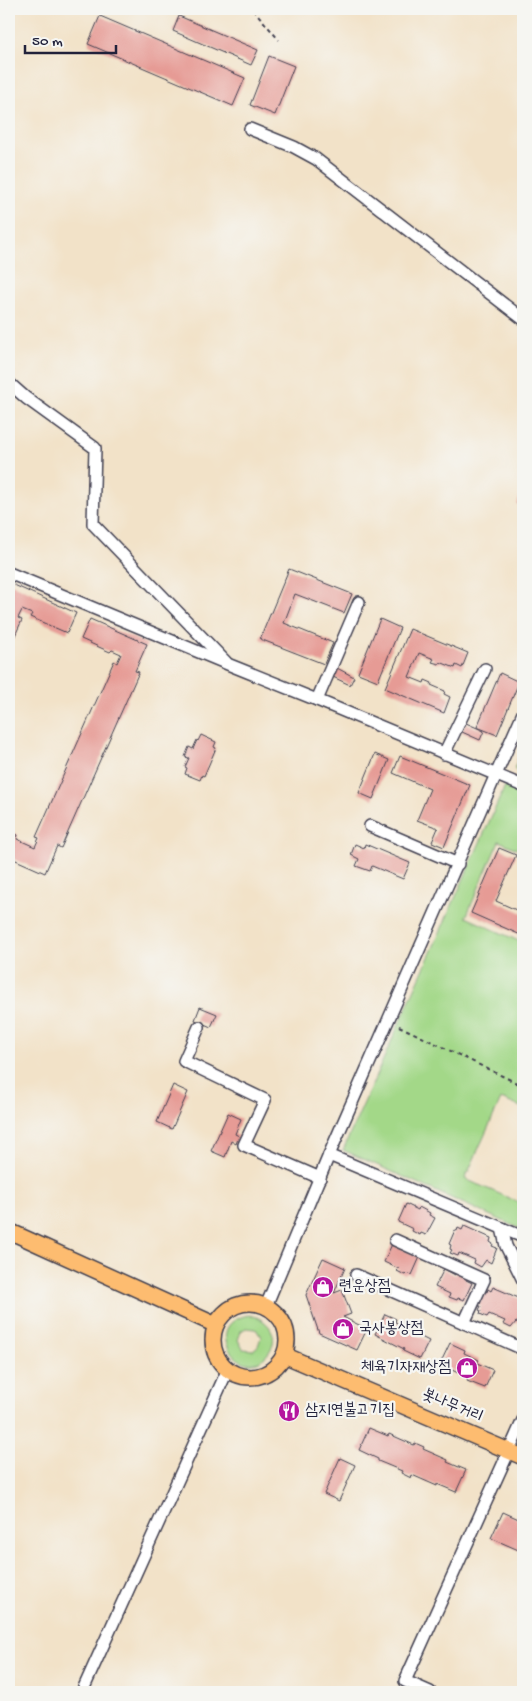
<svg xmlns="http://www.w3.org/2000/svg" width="532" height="1701" font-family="'Gochi Hand','Poor Story',sans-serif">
	<rect width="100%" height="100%" fill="#f6f6f2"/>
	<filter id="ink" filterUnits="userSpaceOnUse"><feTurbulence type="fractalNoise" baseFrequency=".02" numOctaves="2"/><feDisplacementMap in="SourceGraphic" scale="10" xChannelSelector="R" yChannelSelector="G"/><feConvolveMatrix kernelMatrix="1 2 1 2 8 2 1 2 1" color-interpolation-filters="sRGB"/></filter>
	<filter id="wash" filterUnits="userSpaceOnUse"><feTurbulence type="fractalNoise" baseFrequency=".0096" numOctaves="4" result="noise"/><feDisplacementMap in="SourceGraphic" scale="20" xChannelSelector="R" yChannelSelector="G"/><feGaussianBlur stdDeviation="1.12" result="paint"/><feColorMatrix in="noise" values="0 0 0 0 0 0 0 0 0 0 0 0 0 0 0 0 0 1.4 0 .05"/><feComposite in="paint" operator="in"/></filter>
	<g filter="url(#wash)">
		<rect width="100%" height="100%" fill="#f2e2c8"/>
		<g fill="#a3d888" stroke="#627d62" fill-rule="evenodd">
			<path d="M523 746V776L514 769Z"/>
			<path d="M505 786 523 795V852L499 841 466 917 523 943V1108L501 1099 465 1179 523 1204V1230L343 1150Z"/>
			<path d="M249 1315C267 1318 281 1335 269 1352 244 1389 197 1324 249 1315ZM246 1328 256 1329 261 1337 258 1346 253 1350 243 1349 238 1340 241 1331Z"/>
		</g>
		<g id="blocks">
			<g fill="#e69b95">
				<path d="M100 16 245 78 233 106 88 44Z"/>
				<path d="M179 16 258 50 251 65 173 31Z"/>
				<path d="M269 56 294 66 275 115 250 105Z"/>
				<path d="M523 489V513L520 511 522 507 517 504Z"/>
				<path d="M289 569 352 594 344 613 295 594 284 623 333 643 324 664 260 639Z"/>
				<path d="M12 584 76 613 67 633 30 617 32 614 22 610 18 618 22 620 9 649V592Z"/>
				<path d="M90 619 147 644 135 671 139 672 61 848 57 846 45 873 9 857V831L18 835 17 839 35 847 39 838 36 837 114 661 117 663 121 654 112 650 110 652 81 639Z"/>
				<path d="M380 619 400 628 378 681 358 673Z"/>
				<path d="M410 629 468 653 462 668 456 665 455 668 440 662 439 664 432 662 434 659 419 653 409 677 424 683 425 680 432 683 431 685 445 691 444 694 450 697 444 713 385 688Z"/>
				<path d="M337 668 354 677 350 685 333 677Z"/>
				<path d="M500 673 519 682 497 735 477 727Z"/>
				<path d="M466 723 484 731 480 740 462 732Z"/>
				<path d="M201 735 216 742 214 747 216 748 204 776 202 775 200 780 185 774 187 768 185 767 189 758 185 757 189 747 193 749 197 740 198 741Z"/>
				<path d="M375 754 389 760 373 799 359 793Z"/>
				<path d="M400 756 470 785 444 847 432 842 438 828 417 820 430 789 393 773Z"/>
				<path d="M355 844 364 848 365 844 410 863 403 879 372 866 370 871 356 866 359 859 351 855Z"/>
				<path d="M499 848 516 855 496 901 523 913V936L471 913Z"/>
				<path d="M200 1007 217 1014 211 1027 195 1020Z"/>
				<path d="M173 1085 188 1092 172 1129 157 1122Z"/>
				<path d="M228 1113 241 1119 235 1134 239 1136 236 1144 231 1141 225 1157 211 1151Z"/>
				<path d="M406 1204 418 1210 419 1207 430 1213 429 1215 435 1218 426 1235 421 1233 420 1235 412 1231 413 1229 398 1222Z"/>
				<path d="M464 1226 491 1238 490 1242 493 1244 492 1246 497 1248 491 1263 486 1260 481 1267 474 1263 475 1260 459 1253 458 1256 450 1253 452 1250 450 1249 451 1245 449 1244 455 1230 457 1231 458 1228 462 1230Z"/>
				<path d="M392 1244 420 1257 412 1275 407 1273 405 1275 397 1271 399 1269 384 1262Z"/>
				<path d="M323 1258 345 1268 334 1293 342 1290 351 1314 343 1317 367 1329 357 1350 319 1333 306 1295Z"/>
				<path d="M444 1269 455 1275 456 1272 467 1277 466 1280 472 1283 464 1300 458 1298 457 1300 449 1297 450 1294 435 1287Z"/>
				<path d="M493 1287 521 1299 519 1303 523 1305 522 1307 523 1308V1318L521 1324 516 1322 511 1328 503 1324 505 1321 489 1314 487 1317 480 1314 481 1311 479 1310 481 1306H478L485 1291 487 1292 488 1289 491 1291Z"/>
				<path d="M385 1314 396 1319 395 1322 414 1331 413 1333 429 1341 420 1359 403 1351 404 1349 375 1334Z"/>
				<path d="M450 1343 465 1350 464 1353 479 1360 477 1363 493 1370 485 1388 467 1381 468 1378 440 1364Z"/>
				<path d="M369 1428 388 1436 389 1434 414 1445 415 1443 424 1447 423 1449 448 1460 447 1462 466 1470 456 1492 437 1484V1486L412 1475 411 1478 401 1473 402 1471 378 1461V1459L359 1450Z"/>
				<path d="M340 1458 355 1465 339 1501 324 1494Z"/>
				<path d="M503 1512 523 1521V1552L491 1538Z"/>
			</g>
		</g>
	</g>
	<g filter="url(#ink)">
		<use href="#blocks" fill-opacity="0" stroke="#413f50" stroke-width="1"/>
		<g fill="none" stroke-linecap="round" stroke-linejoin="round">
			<g stroke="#413f50" stroke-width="14">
				<g id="minor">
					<path d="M250 129 294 147 316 159 523 319"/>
					<path d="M9 383 26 398 95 448 93 524 226 662"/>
					<path d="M9 573 230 665 317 700 523 786"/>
					<path d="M317 700 359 602"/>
					<path d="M444 754 485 669"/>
					<path d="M370 826 458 864"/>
					<path d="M199 1027 184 1061 265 1100 244 1145 320 1178"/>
					<path d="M329 1155 523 1237"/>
					<path d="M502 1228 506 1246 523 1280"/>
					<path d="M395 1240 484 1280 464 1323"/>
					<path d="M356 1275 523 1349"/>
					<path d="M266 1306 329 1155 523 713"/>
					<path d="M82 1692 228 1369"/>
					<path d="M430 1692 405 1681 523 1420"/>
				</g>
			</g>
			<g stroke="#413f50" stroke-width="18">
				<g id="major">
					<path d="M9 1231 216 1325"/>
					<circle cx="250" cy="1340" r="37"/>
					<path d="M284 1355 523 1457"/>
				</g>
			</g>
			<g stroke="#413f50" stroke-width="2" stroke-dasharray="4 4" stroke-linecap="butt">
				<path d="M253 9 279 40"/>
				<path d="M399 1026 523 1086"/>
			</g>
			<use href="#minor" stroke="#fff" stroke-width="11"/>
			<use href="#major" stroke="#fdbc6f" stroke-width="15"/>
		</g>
	</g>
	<defs>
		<g id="shop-disc" transform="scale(1.125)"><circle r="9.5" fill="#b5179e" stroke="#f6f6f2"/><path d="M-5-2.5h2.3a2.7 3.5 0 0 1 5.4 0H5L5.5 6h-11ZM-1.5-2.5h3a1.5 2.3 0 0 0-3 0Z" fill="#fff"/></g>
		<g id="restaurant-disc" transform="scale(1.125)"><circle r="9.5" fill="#b5179e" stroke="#f6f6f2"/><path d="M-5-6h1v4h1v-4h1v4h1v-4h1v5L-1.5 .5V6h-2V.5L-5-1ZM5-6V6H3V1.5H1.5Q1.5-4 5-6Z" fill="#fff"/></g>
	</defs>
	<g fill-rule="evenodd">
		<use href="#shop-disc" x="323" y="1287"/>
		<use href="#shop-disc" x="343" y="1329"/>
		<use href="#shop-disc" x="467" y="1368"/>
		<use href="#restaurant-disc" x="289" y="1411"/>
	</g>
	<g text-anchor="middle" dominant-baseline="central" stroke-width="4.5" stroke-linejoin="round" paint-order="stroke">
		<g font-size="16" fill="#22223b" stroke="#f6f6f2" text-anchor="start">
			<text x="339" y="1287">련운상점</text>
			<text x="359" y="1329">국사봉상점</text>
			<text x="451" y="1368" text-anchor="end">체육기자재상점</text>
			<text x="305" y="1411">삼지연불고기집</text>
		</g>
		<g font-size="16" fill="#22223b" stroke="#f6f6f2">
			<text transform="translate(452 1407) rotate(23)">봇나무거리</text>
		</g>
	</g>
	<rect width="532" height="1701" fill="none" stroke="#f6f6f2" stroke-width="30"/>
	<path d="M25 45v8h91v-8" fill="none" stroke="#22223b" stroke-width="2.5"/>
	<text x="32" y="45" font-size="15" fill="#22223b" stroke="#f6f6f2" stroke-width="4" paint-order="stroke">50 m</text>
</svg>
